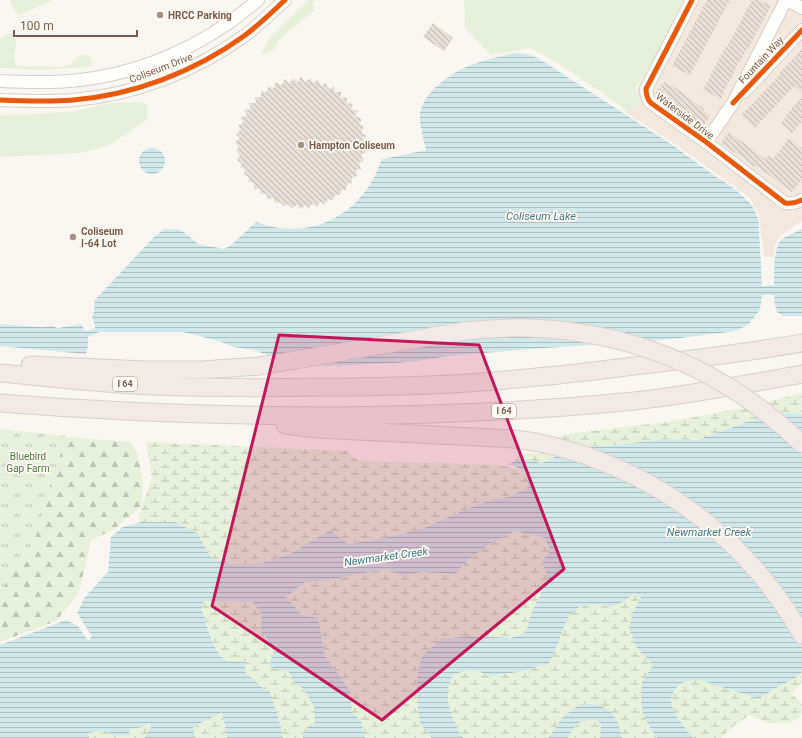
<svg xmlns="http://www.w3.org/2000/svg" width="802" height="738" font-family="Roboto,sans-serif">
	<defs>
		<pattern id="forest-firs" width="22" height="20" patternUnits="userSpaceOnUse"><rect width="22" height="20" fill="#e7f0db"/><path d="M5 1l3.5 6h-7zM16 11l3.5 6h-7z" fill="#c0c6b4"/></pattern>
		<pattern id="wetland-marsh" width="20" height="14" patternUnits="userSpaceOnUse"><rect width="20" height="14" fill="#e7f0db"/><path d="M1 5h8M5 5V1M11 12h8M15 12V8" fill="none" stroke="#c0c6b4"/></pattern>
		<pattern id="park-tufts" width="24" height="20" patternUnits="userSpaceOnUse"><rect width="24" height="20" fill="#e7f0db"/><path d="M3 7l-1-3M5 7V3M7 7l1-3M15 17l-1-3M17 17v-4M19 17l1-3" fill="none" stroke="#c0c6b4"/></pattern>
		<pattern id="water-rules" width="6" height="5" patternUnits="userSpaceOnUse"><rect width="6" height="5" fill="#d0e8ea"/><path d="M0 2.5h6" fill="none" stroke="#aebfc0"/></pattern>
		<pattern id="building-back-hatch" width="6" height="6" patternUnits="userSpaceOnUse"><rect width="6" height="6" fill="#e6ded7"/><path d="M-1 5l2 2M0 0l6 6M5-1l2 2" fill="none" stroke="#bfb7b1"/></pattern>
	</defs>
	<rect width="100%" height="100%" fill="#f9f5f0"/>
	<path fill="#f2e8de" d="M683 0H802V221L781 235 774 246V257H764L759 215 750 198 678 146 625 112Z"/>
	<g fill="#e7f0db">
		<path d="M10 0H53L19 15 16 13Z"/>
		<path d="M309 0H316L313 3 314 11 290 30 278 41 276 48 260 56 271 36Z"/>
		<path d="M464 0H684L649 68 635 88 641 104 628 112 601 92 558 63 530 48 491 55 465 28Z"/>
		<path d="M10 33 13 34C14 36 15 38 16 40 17 49 11 59 17 66L54 67 72 65C73 57 79 57 86 54 90 56 93 62 92 66L47 70 0 68V39Z"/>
		<path d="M142 102 147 106 148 113 146 120 110 145 80 153 0 157V115L34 114 76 111 110 103Z"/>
	</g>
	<path fill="url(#forest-firs)" d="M0 432 131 442 138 454 143 484 141 506 115 529 91 540 79 592 56 621 0 642Z"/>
	<g fill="url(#wetland-marsh)">
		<path d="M802 393V414L789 413 753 420 697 440 664 439 626 444 600 446 571 449 542 463 525 459 515 461 518 454 541 453 554 438 576 433 674 421 744 408Z"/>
		<path d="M146 442 346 451 359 461 500 465 525 471 530 474 527 488 509 497 487 501 457 513 424 528 385 538 348 544 330 530 290 554 262 563 237 565 212 559 197 533 175 522H141L138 518 152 478Z"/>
		<path d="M514 531 545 538 550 551 542 561 548 579 531 614 526 632 511 638 475 636 417 675V701L420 724 430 734 431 738H365L361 721 352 712 350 691 325 656 318 619 302 615 286 597 305 582 329 580 358 574 388 569 405 576 421 572 455 574 469 559 491 543Z"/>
		<path d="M634 593 641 597 633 612 636 647 653 665 642 683 651 730 657 738H622L621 731 579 705 564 716 548 738H463C455 725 446 706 448 691 448 686 451 680 452 676L465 670 477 671 491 676 524 671 568 617 579 607 594 604 611 607 625 601Z"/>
		<path d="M204 601 224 602H253L262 615 260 631 266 637 274 651 289 672 294 684 303 688 315 708V724L303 736V738H283L281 727 270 692 264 689 246 673 237 662 223 658 214 645 201 608Z"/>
		<path d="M802 672V683L792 694 802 704V712L797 720 790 722 768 723 750 715 736 724 721 738H693L676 716 672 706 671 696 676 688 685 681 700 680 759 699 774 689 794 679Z"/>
		<path d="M222 711 225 731 227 738H195L193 727Z"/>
		<path d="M586 720H596L601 724 600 738H568L577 723Z"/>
		<path d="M149 723 151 727 144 738H89L88 733 106 730 129 735 130 729 143 727Z"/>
	</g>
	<path fill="url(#park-tufts)" d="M0 429 66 436 36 535 0 593Z"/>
	<g fill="url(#water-rules)">
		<path d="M515 53C525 53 532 55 541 60L674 146 719 179 722 180 736 190 750 203 755 211 758 219 759 230 762 286 774 285C774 273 773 248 782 239 788 235 796 232 802 229V316H783L777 312 774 301V295H762L761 304 759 311 749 324 740 329 729 332 664 340 530 349 449 356 417 361 395 363 325 366 279 359 254 350 234 347 219 341 183 332H99L88 337V346L86 354 0 346V324L39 327 53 326 57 328H59L81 324 85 331 95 329V326L92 316 94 312 95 300 154 237 163 230 168 229 180 230 185 233 198 244 224 249 230 246 256 222C311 243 365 214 382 158L384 159 426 150C424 140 420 128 420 117 420 93 453 71 474 64 487 59 502 56 515 53Z"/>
		<circle cx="152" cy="161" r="13"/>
		<path d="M789 413 802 414V672L794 679 774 689 759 699 700 680 685 681 676 688 671 696 672 706 676 716 693 738H657L651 730 643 714 641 698 642 683 653 665 636 647 629 628 633 612 641 597 634 593 625 601 611 607 594 604 579 607 568 617 550 662 524 671 491 676 477 671 465 670 452 676C451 680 448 686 448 691 446 706 455 725 463 738H431L430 734 420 724 417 701V675L422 656 441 639 475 636 511 638 526 632 531 614 548 579 542 561 550 551 545 538 515 531 491 543 469 559 455 574 421 572 405 576 388 569 358 574 329 580 305 582 286 597 302 615 318 618 325 656 350 691 352 712 361 721 365 738H303V736L308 726 315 723V708L303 688 294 684 289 672 269 667 274 651 266 637 260 631 262 615 253 602 204 601 201 608C206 622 212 648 223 658 228 662 238 662 244 661L246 673 264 689 270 692 281 727 283 738H227L222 712 193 727 195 738H144L151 727 149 723 143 727 130 729 129 735 113 736 106 730 88 733 89 738H0V645L66 620 78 626 88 641 92 636 77 613 85 597 108 572 111 537 123 527 141 522H175L197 533 212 559 237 565 262 563 290 554 330 530 348 544 385 538 424 528 457 513 487 501 509 497 527 488 530 474 525 471 509 464 515 461 525 459 542 463 571 449 600 446 626 444 664 439 697 440 753 420Z"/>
		<path d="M592 704C612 707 619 719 622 738H600L601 724 596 720C577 720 577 723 568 738H548L564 716 579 705Z"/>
	</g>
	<g fill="url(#building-back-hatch)">
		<path d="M707 0H730L690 75 672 66Z"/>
		<path d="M752 0H759L771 6 748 49 747 48 740 62 739 61 733 74V75L730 81H729L723 92H724L721 99 703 90 726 46 727 47Z"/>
		<path d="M433 23 453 38 444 51 423 37Z"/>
		<path d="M802 49V93L794 86 755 128 741 115 781 74 780 72Z"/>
		<path d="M301 77 305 82 310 78 313 83 318 80 321 86 326 83 328 89 334 87 335 93 341 91V98L347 97V103L353 104 351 109 358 111 355 116 362 119 359 124 364 126 361 133 366 135 362 140 366 143 362 147 366 152 361 155 364 161 359 163 361 169 356 170 357 176 352 178V183L347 184 346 190H341L340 195H335L333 200 328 199 325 204 320 202 317 207 312 204 308 209 306 205 300 209 297 205 292 208 288 204 284 206 280 202 275 203 273 198 268 199 266 194H260V189H254V183L248 182 249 177 244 175 245 170 240 167 242 164 237 160 240 155 236 151 239 147 235 142 240 138 236 134 241 130 238 125 244 123 240 117 247 116 244 110 251 109 249 103H256L255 97H261V91L267 92 268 86 274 88 276 82 282 85 284 79 290 83 293 78 297 82Z"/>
		<path d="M664 82 671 87 672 85 685 95 704 109 703 111 710 116 702 128 655 93Z"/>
		<path d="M802 97V122L792 133 781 123 787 116 786 115Z"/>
		<path d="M729 132 765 159 768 156 773 159 789 138 802 148V179L792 192 755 165 754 167 741 157 721 143Z"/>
	</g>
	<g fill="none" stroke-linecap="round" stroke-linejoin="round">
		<g stroke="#d7d1cb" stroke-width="14">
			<g id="minor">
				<path d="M692 0 646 89C646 95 647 99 651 103L706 142 785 203C792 204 796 203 802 200"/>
				<path d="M787 0 802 8"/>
				<path d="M0 81C23 82 47 83 70 81 140 75 205 46 258 0"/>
				<path d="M744 92 802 30"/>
				<path d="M0 100C24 101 49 102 73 100 134 95 194 72 244 36 259 25 272 12 285 0"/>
				<path d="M706 142 733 103 786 0"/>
			</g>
		</g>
		<g stroke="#dad1cc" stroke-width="19">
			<g id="highway">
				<path d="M30 365 147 370H201L260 366"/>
				<path d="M0 373C51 378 102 384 153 386 210 388 266 388 323 387 376 387 428 386 481 382 535 378 588 372 642 365 695 359 749 352 802 343"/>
				<path d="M0 403C112 412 223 416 335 416 435 415 535 411 634 401 690 395 746 384 802 374"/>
				<path d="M285 425 317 429 513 439C522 440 531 441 540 443 556 446 571 451 587 456 678 488 755 551 802 635"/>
			</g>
		</g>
		<use href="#minor" stroke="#fefefd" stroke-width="12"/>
		<use href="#highway" stroke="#f2eae7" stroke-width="17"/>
		<g stroke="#dad1cc" stroke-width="19" stroke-linecap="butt">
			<path id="highway-bridge" d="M260 366 464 331C486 329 508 327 530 328 636 332 726 371 802 444"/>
		</g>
		<use href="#highway-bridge" stroke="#f2eae7" stroke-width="17"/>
		<g stroke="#fffaf3" stroke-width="8">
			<g id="cycleway">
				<path d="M692 0 646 89C646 95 647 99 651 103L706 142 785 203C792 204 796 203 802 200"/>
				<path d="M0 100C24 101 49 102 73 100 134 95 194 72 244 36 259 25 272 12 285 0"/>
				<path d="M733 103 802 30"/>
			</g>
		</g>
		<use href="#cycleway" stroke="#e8590c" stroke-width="5"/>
	</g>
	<path fill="#c2185b" fill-opacity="0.2" stroke="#c2185b" stroke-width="3" stroke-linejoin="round" d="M279 335 479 345 564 569 382 720 212 606Z"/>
	<g fill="#a69286" stroke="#fffaf3" stroke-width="1.5">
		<circle cx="160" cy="15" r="4"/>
		<circle cx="301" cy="145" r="4"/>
		<circle cx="73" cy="237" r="4"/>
	</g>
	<g text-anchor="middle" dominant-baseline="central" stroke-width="3.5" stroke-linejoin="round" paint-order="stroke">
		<g fill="#fffaf3" stroke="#a28b7f" stroke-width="1">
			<rect x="113" y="377" width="24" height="14" rx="3"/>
			<rect x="492" y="404" width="24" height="14" rx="3"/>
		</g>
		<g font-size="9" font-weight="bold" fill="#7a5c4d">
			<text x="125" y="384">I 64</text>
			<text x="504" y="411">I 64</text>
		</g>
		<g font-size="10" font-weight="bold" fill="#7a5c4d" stroke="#fffaf3" text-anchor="start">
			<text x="168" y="15">HRCC Parking</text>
			<text x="309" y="145">Hampton Coliseum</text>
			<text x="81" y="231">Coliseum<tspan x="81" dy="12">I-64 Lot</tspan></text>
		</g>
		<g font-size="10" fill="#7a5c4d" stroke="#fffaf3">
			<text transform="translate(761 60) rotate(-47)">Fountain Way</text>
			<text transform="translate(161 68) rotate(-21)">Coliseum Drive</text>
			<text transform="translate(685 116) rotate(37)">Waterside Drive</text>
		</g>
		<g font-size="10" fill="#537a41" stroke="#fffaf3">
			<text x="28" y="456">Bluebird<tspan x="28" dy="12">Gap Farm</tspan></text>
		</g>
		<g font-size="11" font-style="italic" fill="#437c86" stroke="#fffaf3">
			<text x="541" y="216">Coliseum Lake</text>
			<text x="709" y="532">Newmarket Creek</text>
			<text transform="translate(386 557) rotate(-8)">Newmarket Creek</text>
		</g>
	</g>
	<path d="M14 30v6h123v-6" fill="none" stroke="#7a5c4d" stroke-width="2"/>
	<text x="20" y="30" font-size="12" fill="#7a5c4d" stroke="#fffaf3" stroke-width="3" paint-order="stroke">100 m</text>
</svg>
